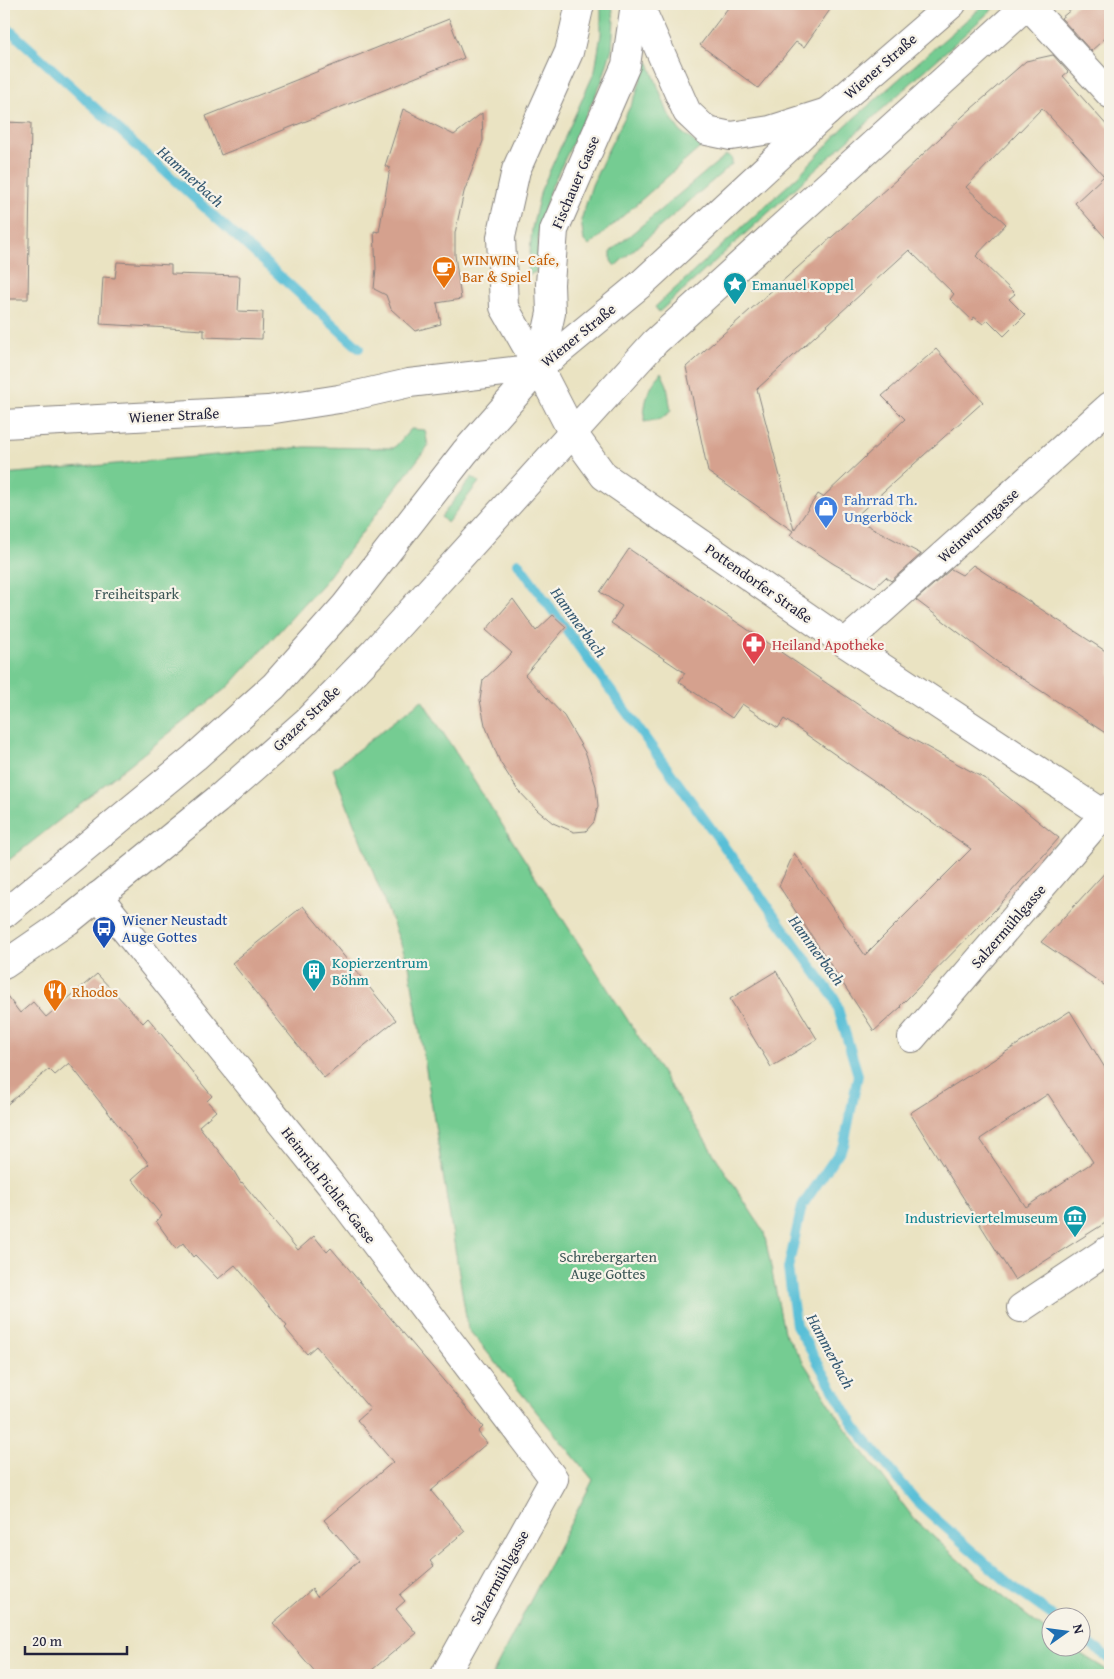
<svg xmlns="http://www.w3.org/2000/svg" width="1114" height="1679" font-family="'Gentium Book Plus',serif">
	<rect width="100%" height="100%" fill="#f7f3e8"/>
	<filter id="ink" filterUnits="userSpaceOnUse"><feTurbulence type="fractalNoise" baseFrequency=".02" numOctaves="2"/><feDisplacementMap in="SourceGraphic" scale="10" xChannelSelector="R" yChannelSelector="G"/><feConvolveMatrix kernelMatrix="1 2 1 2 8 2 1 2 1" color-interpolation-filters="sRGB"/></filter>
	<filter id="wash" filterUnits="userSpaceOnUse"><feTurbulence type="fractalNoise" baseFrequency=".0096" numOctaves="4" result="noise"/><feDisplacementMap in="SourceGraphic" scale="20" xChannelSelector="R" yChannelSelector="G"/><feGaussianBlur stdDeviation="1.12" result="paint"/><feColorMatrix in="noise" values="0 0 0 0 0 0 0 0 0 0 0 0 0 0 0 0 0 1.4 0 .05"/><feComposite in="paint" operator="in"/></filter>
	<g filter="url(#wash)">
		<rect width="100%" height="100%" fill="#eae3c2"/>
		<g fill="#74cc92" stroke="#4b7766">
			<path d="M601 4H612L614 20 612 48 602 81 549 192 539 231 536 272 528 275 532 228 541 190 595 71 601 34Z"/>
			<path d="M985 4H998L659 312 655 307 799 175 844 127Z"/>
			<path d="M646 62 649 63 668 113 680 131 701 147 589 246 584 241 581 220 592 185 609 148 636 95Z"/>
			<path d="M726 155 730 156 732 159V164L615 266 611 261V251Z"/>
			<path d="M661 372 667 385 671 411 661 419 644 422C644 400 648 390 661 372Z"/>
			<path d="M411 429 425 430 428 446 326 580 230 685 4 864V474L305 447 394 448Z"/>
			<path d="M472 477 479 482 447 523 441 517Z"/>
			<path d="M422 700 764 1232 784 1332 846 1429 915 1520 976 1575 1051 1635 1052 1646 1070 1647 1110 1672V1675H492L593 1480 468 1329 409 965 333 769Z"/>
		</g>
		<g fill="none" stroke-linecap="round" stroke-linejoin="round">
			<g stroke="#59bfd7" stroke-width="10">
				<path d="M4 25 359 348"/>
				<path d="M518 563 835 999 858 1075 844 1145 802 1206 788 1269 796 1325 855 1427 918 1503 1015 1589 1053 1616"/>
				<path d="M1082 1638 1110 1659"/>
			</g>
		</g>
		<g id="blocks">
			<g fill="#d5a18e" fill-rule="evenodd">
				<path d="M731 4H834L804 47 796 42 758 88 700 45Z"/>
				<path d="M1078 4H1110V34L1091 51 1061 18Z"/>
				<path d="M449 19 464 58 221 155 206 116Z"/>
				<path d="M1053 55 1068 72 1063 76 1110 129V243L1075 203 1104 176 1042 108 966 187 1006 224 976 256 1015 294 1009 299 1025 315 1004 336 988 320 983 324 974 317 972 320 950 299 954 294 909 250 757 389 794 530 818 494 823 497 905 419 882 396 936 349 983 402 854 518 921 554 891 581 886 577 875 587 834 564 790 535 793 531 708 472 686 367 897 179 963 116 1026 61Z"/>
				<path d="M403 109 454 135 482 113 483 141 464 192 455 233V255L461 299 437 303 441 324 415 331 391 309 386 295 374 289 376 268 374 231 379 232 390 168 385 166Z"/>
				<path d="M4 122 31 123 28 299H4Z"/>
				<path d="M117 262 171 265V274L240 276 238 311 263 312 262 339 204 337V330L100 324 103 277 115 278Z"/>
				<path d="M629 549 894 729 987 780 1059 838 995 910 900 1006 901 1007 874 1031 779 886 794 853 865 955 971 849 784 719 778 728 742 704 732 718 679 682 685 673 611 623 622 606 600 592Z"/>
				<path d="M973 565 1110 654V736L1000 664 916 600 951 569 962 575Z"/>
				<path d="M513 599 536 631 553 615 566 627 525 675 564 716 586 754 596 786 598 806 594 822 586 831 574 832 553 823 537 810 517 789 500 762 485 725 480 700 483 680 512 653 486 630Z"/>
				<path d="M1110 867V989L1041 942Z"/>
				<path d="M303 906 396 1020 324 1078 232 963Z"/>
				<path d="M776 971 817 1039 771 1067 730 999Z"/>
				<path d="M97 974 143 1023 148 1018 212 1096 207 1101 216 1111 199 1126 232 1168 241 1183 242 1182 298 1250 314 1236 327 1252 331 1248 483 1427 478 1432 487 1443 431 1491 465 1531 430 1561 434 1566 400 1595 405 1601 396 1609 416 1633 366 1675H318L273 1623 312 1589 317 1597 359 1561 324 1520 393 1462 357 1420 370 1409 316 1346 307 1354 285 1328 287 1326 235 1265 218 1279 195 1255 193 1257 183 1243 176 1249 156 1221 162 1216 132 1179 149 1164 69 1063 55 1075 49 1069 4 1107V992L20 1013 33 1002 46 1017Z"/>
				<path d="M1070 1011 1110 1076V1220L1015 1280 910 1113ZM1048 1094 1093 1162 1026 1207 980 1139Z"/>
			</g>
		</g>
	</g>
	<g filter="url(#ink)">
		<use href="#blocks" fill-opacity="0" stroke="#86827e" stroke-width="1"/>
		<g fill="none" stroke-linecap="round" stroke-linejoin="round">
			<g stroke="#86827e" stroke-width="30">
				<g id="street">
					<path d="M1027 4 1110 94"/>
					<path d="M4 424 268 410 339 399 409 383 539 368"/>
					<path d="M845 643 1110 406"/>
					<path d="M98 896 330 1184 554 1479 445 1675"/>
					<path d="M912 1038 1110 807"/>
					<path d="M1021 1308 1110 1249"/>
				</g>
			</g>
			<g stroke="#86827e" stroke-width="30">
				<g id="secondary">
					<path d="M580 4 569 52 516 170 501 237 504 307 539 368 572 432 604 476 845 643 1110 818"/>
					<path d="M639 4 687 112 707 131 731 136 770 130 827 112"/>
					<path d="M539 368 551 313 550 284 554 230 626 65 635 4"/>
				</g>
			</g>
			<g stroke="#86827e" stroke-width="30">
				<g id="primary">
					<path d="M4 914 195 757 274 686 345 606 465 452 539 368 641 284 827 112 952 4"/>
					<path d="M4 965 68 921 217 800 307 721 374 652 655 342 1028 4"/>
				</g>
			</g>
			<use href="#street" stroke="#fff" stroke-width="28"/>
			<use href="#secondary" stroke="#fff" stroke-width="28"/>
			<use href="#primary" stroke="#fff" stroke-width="28"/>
		</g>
	</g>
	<defs>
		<g id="cafe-pin" transform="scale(1.25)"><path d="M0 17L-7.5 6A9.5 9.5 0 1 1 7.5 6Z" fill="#e8710a" stroke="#f7f3e8"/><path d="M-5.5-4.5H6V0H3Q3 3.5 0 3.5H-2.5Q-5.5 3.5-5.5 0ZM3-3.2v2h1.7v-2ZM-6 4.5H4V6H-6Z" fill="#fff"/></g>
		<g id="sight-pin" transform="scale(1.25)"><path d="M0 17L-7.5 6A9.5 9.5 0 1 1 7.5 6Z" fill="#0f9aa8" stroke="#f7f3e8"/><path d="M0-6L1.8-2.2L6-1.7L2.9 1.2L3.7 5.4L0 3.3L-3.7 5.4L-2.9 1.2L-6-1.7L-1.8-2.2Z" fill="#fff"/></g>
		<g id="shop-pin" transform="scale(1.25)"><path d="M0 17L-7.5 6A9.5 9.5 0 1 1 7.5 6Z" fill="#3f7fe0" stroke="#f7f3e8"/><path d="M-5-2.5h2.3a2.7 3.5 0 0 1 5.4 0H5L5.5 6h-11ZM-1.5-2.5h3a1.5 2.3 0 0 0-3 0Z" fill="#fff"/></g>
		<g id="pharmacy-pin" transform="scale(1.25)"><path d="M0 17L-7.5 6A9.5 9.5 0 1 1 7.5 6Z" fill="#e0444e" stroke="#f7f3e8"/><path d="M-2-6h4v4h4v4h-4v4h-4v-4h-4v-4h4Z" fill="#fff"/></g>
		<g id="bus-pin" transform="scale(1.25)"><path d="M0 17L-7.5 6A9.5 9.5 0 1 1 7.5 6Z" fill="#1a4fb4" stroke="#f7f3e8"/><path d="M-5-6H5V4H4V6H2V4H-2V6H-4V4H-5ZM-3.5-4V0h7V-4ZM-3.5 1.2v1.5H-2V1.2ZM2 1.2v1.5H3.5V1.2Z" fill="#fff"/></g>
		<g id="building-pin" transform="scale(1.25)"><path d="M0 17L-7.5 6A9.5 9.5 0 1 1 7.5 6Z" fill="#0f9aa8" stroke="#f7f3e8"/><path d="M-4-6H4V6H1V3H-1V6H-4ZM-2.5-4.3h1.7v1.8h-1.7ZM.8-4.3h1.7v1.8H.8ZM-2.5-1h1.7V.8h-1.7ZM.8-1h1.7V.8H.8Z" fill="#fff"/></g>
		<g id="restaurant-pin" transform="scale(1.25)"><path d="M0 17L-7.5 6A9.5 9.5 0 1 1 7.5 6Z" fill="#e8710a" stroke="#f7f3e8"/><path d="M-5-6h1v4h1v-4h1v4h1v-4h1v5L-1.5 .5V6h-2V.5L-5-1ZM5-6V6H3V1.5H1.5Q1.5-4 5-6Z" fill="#fff"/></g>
		<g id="museum-pin" transform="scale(1.25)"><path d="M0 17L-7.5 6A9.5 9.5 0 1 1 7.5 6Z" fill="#0f9aa8" stroke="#f7f3e8"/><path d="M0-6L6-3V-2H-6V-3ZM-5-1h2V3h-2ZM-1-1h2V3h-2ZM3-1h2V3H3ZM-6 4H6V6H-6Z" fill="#fff"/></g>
	</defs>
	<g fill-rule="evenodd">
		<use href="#cafe-pin" x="444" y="268"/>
		<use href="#sight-pin" x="735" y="284"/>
		<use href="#shop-pin" x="826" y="508"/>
		<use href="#pharmacy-pin" x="754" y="644"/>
		<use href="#bus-pin" x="104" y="928"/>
		<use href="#building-pin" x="314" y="971"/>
		<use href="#restaurant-pin" x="55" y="991"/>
		<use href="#museum-pin" x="1075" y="1217"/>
	</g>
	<g text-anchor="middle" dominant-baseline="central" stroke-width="4.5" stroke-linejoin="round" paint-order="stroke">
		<g font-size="15" fill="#22223b" stroke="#f7f3e8">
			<text transform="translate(880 66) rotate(-41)">Wiener Straße</text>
			<text transform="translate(575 182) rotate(-67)">Fischauer Gasse</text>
			<text transform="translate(578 335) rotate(-39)">Wiener Straße</text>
			<text transform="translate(174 415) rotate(-3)">Wiener Straße</text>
			<text transform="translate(978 525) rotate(-42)">Weinwurmgasse</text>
			<text transform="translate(759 583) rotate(35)">Pottendorfer Straße</text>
			<text transform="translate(306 718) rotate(-44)">Grazer Straße</text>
			<text transform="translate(1008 926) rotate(-49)">Salzermühlgasse</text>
			<text transform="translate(329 1185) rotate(52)">Heinrich Pichler-Gasse</text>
			<text transform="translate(499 1577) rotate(-61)">Salzermühlgasse</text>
		</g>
		<g font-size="15" fill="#c56008" stroke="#f7f3e8" text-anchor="start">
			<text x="462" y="259">WINWIN - Cafe,<tspan x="462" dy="17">Bar &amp; Spiel</tspan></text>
			<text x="72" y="991">Rhodos</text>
		</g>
		<g font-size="15" fill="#0d838f" stroke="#f7f3e8" text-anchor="start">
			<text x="752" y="284">Emanuel Koppel</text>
			<text x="332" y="962">Kopierzentrum<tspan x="332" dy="17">Böhm</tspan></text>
			<text x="1058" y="1217" text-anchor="end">Industrieviertelmuseum</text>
		</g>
		<g font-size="15" fill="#366cbe" stroke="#f7f3e8" text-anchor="start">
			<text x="844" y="499">Fahrrad Th.<tspan x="844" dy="17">Ungerböck</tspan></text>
		</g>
		<g font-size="15" fill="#3b5555" stroke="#f7f3e8">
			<text x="137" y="593">Freiheitspark</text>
			<text x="608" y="1256">Schrebergarten<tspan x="608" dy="17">Auge Gottes</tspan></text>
		</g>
		<g font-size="15" fill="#be3a42" stroke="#f7f3e8" text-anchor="start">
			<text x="772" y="644">Heiland Apotheke</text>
		</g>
		<g font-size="15" fill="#164399" stroke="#f7f3e8" text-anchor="start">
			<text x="122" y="919">Wiener Neustadt<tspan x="122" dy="17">Auge Gottes</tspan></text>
		</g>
		<g font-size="16" font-style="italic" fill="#355972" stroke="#f7f3e8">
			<text transform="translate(191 176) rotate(42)">Hammerbach</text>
			<text transform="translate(579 622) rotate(54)">Hammerbach</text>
			<text transform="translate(817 950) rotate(54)">Hammerbach</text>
			<text transform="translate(831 1351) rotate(62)">Hammerbach</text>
		</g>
	</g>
	<rect width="1114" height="1679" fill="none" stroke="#f7f3e8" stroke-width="20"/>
	<g transform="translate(1066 1632) rotate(76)"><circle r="24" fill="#f7f3e8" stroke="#a29fa3"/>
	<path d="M0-4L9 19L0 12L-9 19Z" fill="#1f6fb2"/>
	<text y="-8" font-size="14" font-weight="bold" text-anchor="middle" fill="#22223b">N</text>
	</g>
	<path d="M25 1646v8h102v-8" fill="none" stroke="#22223b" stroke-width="2.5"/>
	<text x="32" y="1646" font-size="15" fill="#22223b" stroke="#f7f3e8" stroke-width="4" paint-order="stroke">20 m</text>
</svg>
